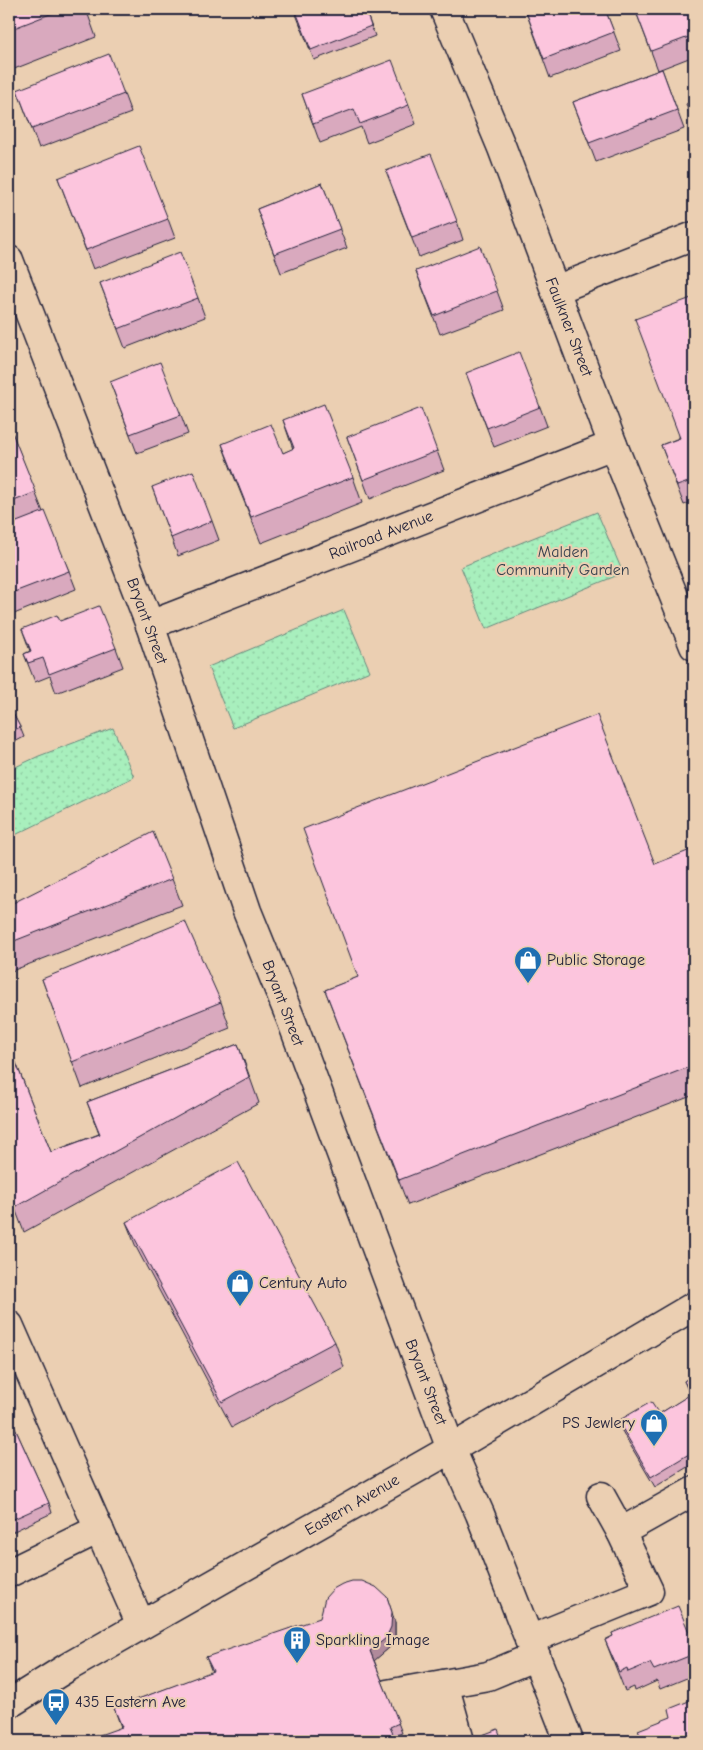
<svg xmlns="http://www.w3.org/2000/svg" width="703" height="1750" font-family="'Comic Neue',sans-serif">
	<defs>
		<pattern id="green-dots" width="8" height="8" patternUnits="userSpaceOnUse" patternTransform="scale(1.25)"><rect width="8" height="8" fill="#a8efbd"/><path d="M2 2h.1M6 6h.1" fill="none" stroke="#90cda3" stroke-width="1.8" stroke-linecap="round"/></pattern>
	</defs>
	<rect width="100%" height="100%" fill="#ebcfb2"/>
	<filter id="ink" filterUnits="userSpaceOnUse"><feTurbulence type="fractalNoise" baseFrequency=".02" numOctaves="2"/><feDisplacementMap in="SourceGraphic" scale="10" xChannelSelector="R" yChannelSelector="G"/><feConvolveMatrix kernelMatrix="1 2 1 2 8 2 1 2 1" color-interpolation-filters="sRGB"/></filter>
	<g filter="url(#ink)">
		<g fill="url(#green-dots)" stroke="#65887c">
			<path d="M597 512 623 573 486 629 461 567Z"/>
			<path d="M344 610 370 671 233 728 208 667Z"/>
			<path d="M113 728 134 777 9 838V770L39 756Z"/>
		</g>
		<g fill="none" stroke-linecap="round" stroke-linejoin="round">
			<g stroke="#22223b" stroke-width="31">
				<g id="minor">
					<path d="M444 9 502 148 613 445 694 646"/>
					<path d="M555 290 694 236"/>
					<path d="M150 625 613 445"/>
					<path d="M9 1325 141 1625"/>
					<path d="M601 1496 621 1532"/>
					<path d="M9 1573 99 1529"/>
					<path d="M529 1640 649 1591 621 1532 694 1491"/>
					<path d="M444 1684 460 1741"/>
					<path d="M421 1689 434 1741"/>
					<path d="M401 1692 412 1741"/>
					<path d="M387 1694 488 1676 536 1656"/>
				</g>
			</g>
			<g stroke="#22223b" stroke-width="31">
				<g id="major">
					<path d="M9 260 150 625 247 911 292 1022 451 1449 480 1514 569 1741"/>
					<path d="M9 1704 68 1667 451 1449 694 1306"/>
				</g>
			</g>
			<use href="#minor" stroke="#ebcfb2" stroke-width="28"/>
			<use href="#major" stroke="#ebcfb2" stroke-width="28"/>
		</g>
		<g fill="#d9a9be" stroke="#22223b">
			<path d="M9 9H86L96 37 9 71Z"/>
			<path d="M294 9H365L375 36 314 60Z"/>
			<path d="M525 9H605L621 51 550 78Z"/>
			<path d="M635 9H694V56L658 70Z"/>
			<path d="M662 69 684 129 596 162 573 102Z"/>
			<path d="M17 90 124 94 131 113 39 148Z"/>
			<path d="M302 94 409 105 416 124 367 143 361 127 320 143Z"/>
			<path d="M58 178 168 219 175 238 93 269Z"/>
			<path d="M322 183 347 248 281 273 257 209Z"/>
			<path d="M393 190 457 221 463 240 419 257Z"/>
			<path d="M416 271 497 291 504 310 440 334Z"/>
			<path d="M100 283 198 298 205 317 125 348Z"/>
			<path d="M694 297V501L684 505 661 445 679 438Z"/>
			<path d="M110 382 181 415 188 434 137 453Z"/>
			<path d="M473 392 540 407 547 426 494 447Z"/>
			<path d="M283 420 353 477 362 503 261 543 231 469 222 444 283 453 293 449Z"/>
			<path d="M9 425 43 512 69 571 76 589 9 616Z"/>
			<path d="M347 437 437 451 444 470 370 499Z"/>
			<path d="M152 487 212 521 219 540 178 556Z"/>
			<path d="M60 621 116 648 123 667 56 693 50 676 35 682 24 654 30 651 22 629Z"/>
			<path d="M9 706 20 727 24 737 9 745Z"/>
			<path d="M694 854V1095L408 1205 325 990 655 864Z"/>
			<path d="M172 879 182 905 9 972V905Z"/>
			<path d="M42 979 221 1002 230 1028 82 1088Z"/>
			<path d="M238 1044 259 1103 24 1232 9 1193V1045L51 1152 99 1134 87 1102Z"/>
			<path d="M126 1222 335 1342 344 1367 232 1427 136 1247Z"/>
			<path d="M694 1375V1463L655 1487 622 1431 618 1421 659 1414 690 1395 684 1381Z"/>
			<path d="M9 1415 49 1503 52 1513 12 1532 9 1524Z"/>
			<path d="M395 1622V1637L389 1648 374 1660 402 1733 394 1736 121 1727 114 1708 212 1672 206 1657Z"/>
			<path d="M612 1633 694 1644V1675L660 1689 657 1681 635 1691 634 1687 625 1691 605 1640 613 1636Z"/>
		</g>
		<path fill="#b08a9b" stroke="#22223b" d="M387 1597 395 1622V1637L389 1648 374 1661 370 1651Z"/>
		<g fill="#fcc5dd" stroke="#22223b">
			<path d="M9 9H63L9 30Z"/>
			<path d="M295 9H365L371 26 311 50Z"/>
			<path d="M525 9H605L614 32 544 59Z"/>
			<path d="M635 9H694V35L651 51Z"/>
			<path d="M109 54 124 94 32 129 17 90Z"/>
			<path d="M392 60 409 105 360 124 354 109 313 124 302 94Z"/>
			<path d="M662 69 677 110 589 143 573 102Z"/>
			<path d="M694 101V126L686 104Z"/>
			<path d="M139 146 168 219 86 250 58 178Z"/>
			<path d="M431 154 457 221 412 238 386 171Z"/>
			<path d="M322 183 340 229 274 254 257 209Z"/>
			<path d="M480 246 497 291 434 316 416 271Z"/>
			<path d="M180 252 198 298 118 329 100 283Z"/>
			<path d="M694 297V480L677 486 661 445 680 438 635 319Z"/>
			<path d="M519 352 540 407 487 428 466 373Z"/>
			<path d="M160 362 181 415 130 434 110 382Z"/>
			<path d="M324 404 353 477 251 517 222 444 271 424 283 453 294 448 283 420Z"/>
			<path d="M421 408 437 451 363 480 347 437Z"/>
			<path d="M9 425 36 492 9 503Z"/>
			<path d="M193 471 212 521 171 538 152 487Z"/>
			<path d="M45 511 69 571 9 594V525Z"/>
			<path d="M99 606 116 648 49 674 43 658 28 663 24 654 31 651 22 629 57 615 60 621Z"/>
			<path d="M9 706 20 727 9 733Z"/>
			<path d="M597 715 655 864 693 849 694 854V1065L399 1180 325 990 358 977 303 829Z"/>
			<path d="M153 832 172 879 9 943V905Z"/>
			<path d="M185 921 221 1002 72 1062 42 979Z"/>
			<path d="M238 1044 249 1077 15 1207 9 1192V1045L51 1152 100 1134 87 1102Z"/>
			<path d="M238 1162 335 1342 222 1402 126 1222Z"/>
			<path d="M694 1375V1451L651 1477 618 1421 651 1402 659 1414 691 1394 684 1381Z"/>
			<path d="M9 1415 49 1503 9 1521Z"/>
			<path d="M352 1581H362L376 1587 387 1597 392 1612 391 1627 386 1638 370 1651 399 1723 390 1727 396 1741H83L122 1727 114 1708 213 1671 206 1657 320 1618 325 1598 333 1589 342 1584Z"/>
			<path d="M678 1606 694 1644V1654L654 1670 650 1663 628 1672 627 1668 619 1672 605 1640 613 1636 612 1633Z"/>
			<path d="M694 1699V1741H642L638 1730 671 1717 669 1709Z"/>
			<path d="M498 1729 502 1741H467Z"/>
		</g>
	</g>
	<defs>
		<g id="shop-pin" transform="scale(1.4375)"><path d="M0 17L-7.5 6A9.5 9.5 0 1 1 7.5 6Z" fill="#1f6fb2" stroke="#ebcfb2"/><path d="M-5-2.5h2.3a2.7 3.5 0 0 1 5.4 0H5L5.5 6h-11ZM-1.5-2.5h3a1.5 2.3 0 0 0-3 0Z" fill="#fff"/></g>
		<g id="building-pin" transform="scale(1.4375)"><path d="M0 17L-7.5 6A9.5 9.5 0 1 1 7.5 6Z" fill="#1f6fb2" stroke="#ebcfb2"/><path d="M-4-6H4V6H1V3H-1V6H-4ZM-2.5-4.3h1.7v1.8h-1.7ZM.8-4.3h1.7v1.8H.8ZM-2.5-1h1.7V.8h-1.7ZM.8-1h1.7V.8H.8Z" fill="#fff"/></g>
		<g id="bus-pin" transform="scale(1.4375)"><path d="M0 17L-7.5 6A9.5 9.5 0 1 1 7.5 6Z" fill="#1f6fb2" stroke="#ebcfb2"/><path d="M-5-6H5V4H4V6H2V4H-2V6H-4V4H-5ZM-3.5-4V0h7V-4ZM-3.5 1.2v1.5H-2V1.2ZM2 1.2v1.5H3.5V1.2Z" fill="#fff"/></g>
	</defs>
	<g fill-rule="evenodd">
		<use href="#shop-pin" x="528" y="960"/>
		<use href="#shop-pin" x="240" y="1283"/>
		<use href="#shop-pin" x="654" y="1423"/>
		<use href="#building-pin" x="297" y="1640"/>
		<use href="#bus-pin" x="56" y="1702"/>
	</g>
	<g text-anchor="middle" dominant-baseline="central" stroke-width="4" stroke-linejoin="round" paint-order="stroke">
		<g font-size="16" fill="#22223b" stroke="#ebcfb2">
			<text transform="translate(569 327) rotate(69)">Faulkner Street</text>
			<text transform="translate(381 535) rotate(-21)">Railroad Avenue</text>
			<text transform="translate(147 621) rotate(70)">Bryant Street</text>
			<text transform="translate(283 1003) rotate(69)">Bryant Street</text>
			<text transform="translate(426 1382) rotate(69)">Bryant Street</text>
			<text transform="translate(352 1505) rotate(-30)">Eastern Avenue</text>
		</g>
		<g font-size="16" fill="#36414e" stroke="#ebcfb2">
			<text x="563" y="552">Malden<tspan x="563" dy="18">Community Garden</tspan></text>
		</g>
		<g font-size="16" fill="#22223b" stroke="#ebcfb2" text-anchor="start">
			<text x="547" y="960">Public Storage</text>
			<text x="259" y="1283">Century Auto</text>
			<text x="635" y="1423" text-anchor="end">PS Jewlery</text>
			<text x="316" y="1640">Sparkling Image</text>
			<text x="75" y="1702">435 Eastern Ave</text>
		</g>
	</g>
	<rect width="703" height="1750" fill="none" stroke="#ebcfb2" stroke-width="30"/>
	<rect x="15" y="15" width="673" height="1720" fill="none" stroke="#22223b" stroke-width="2" filter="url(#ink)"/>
</svg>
